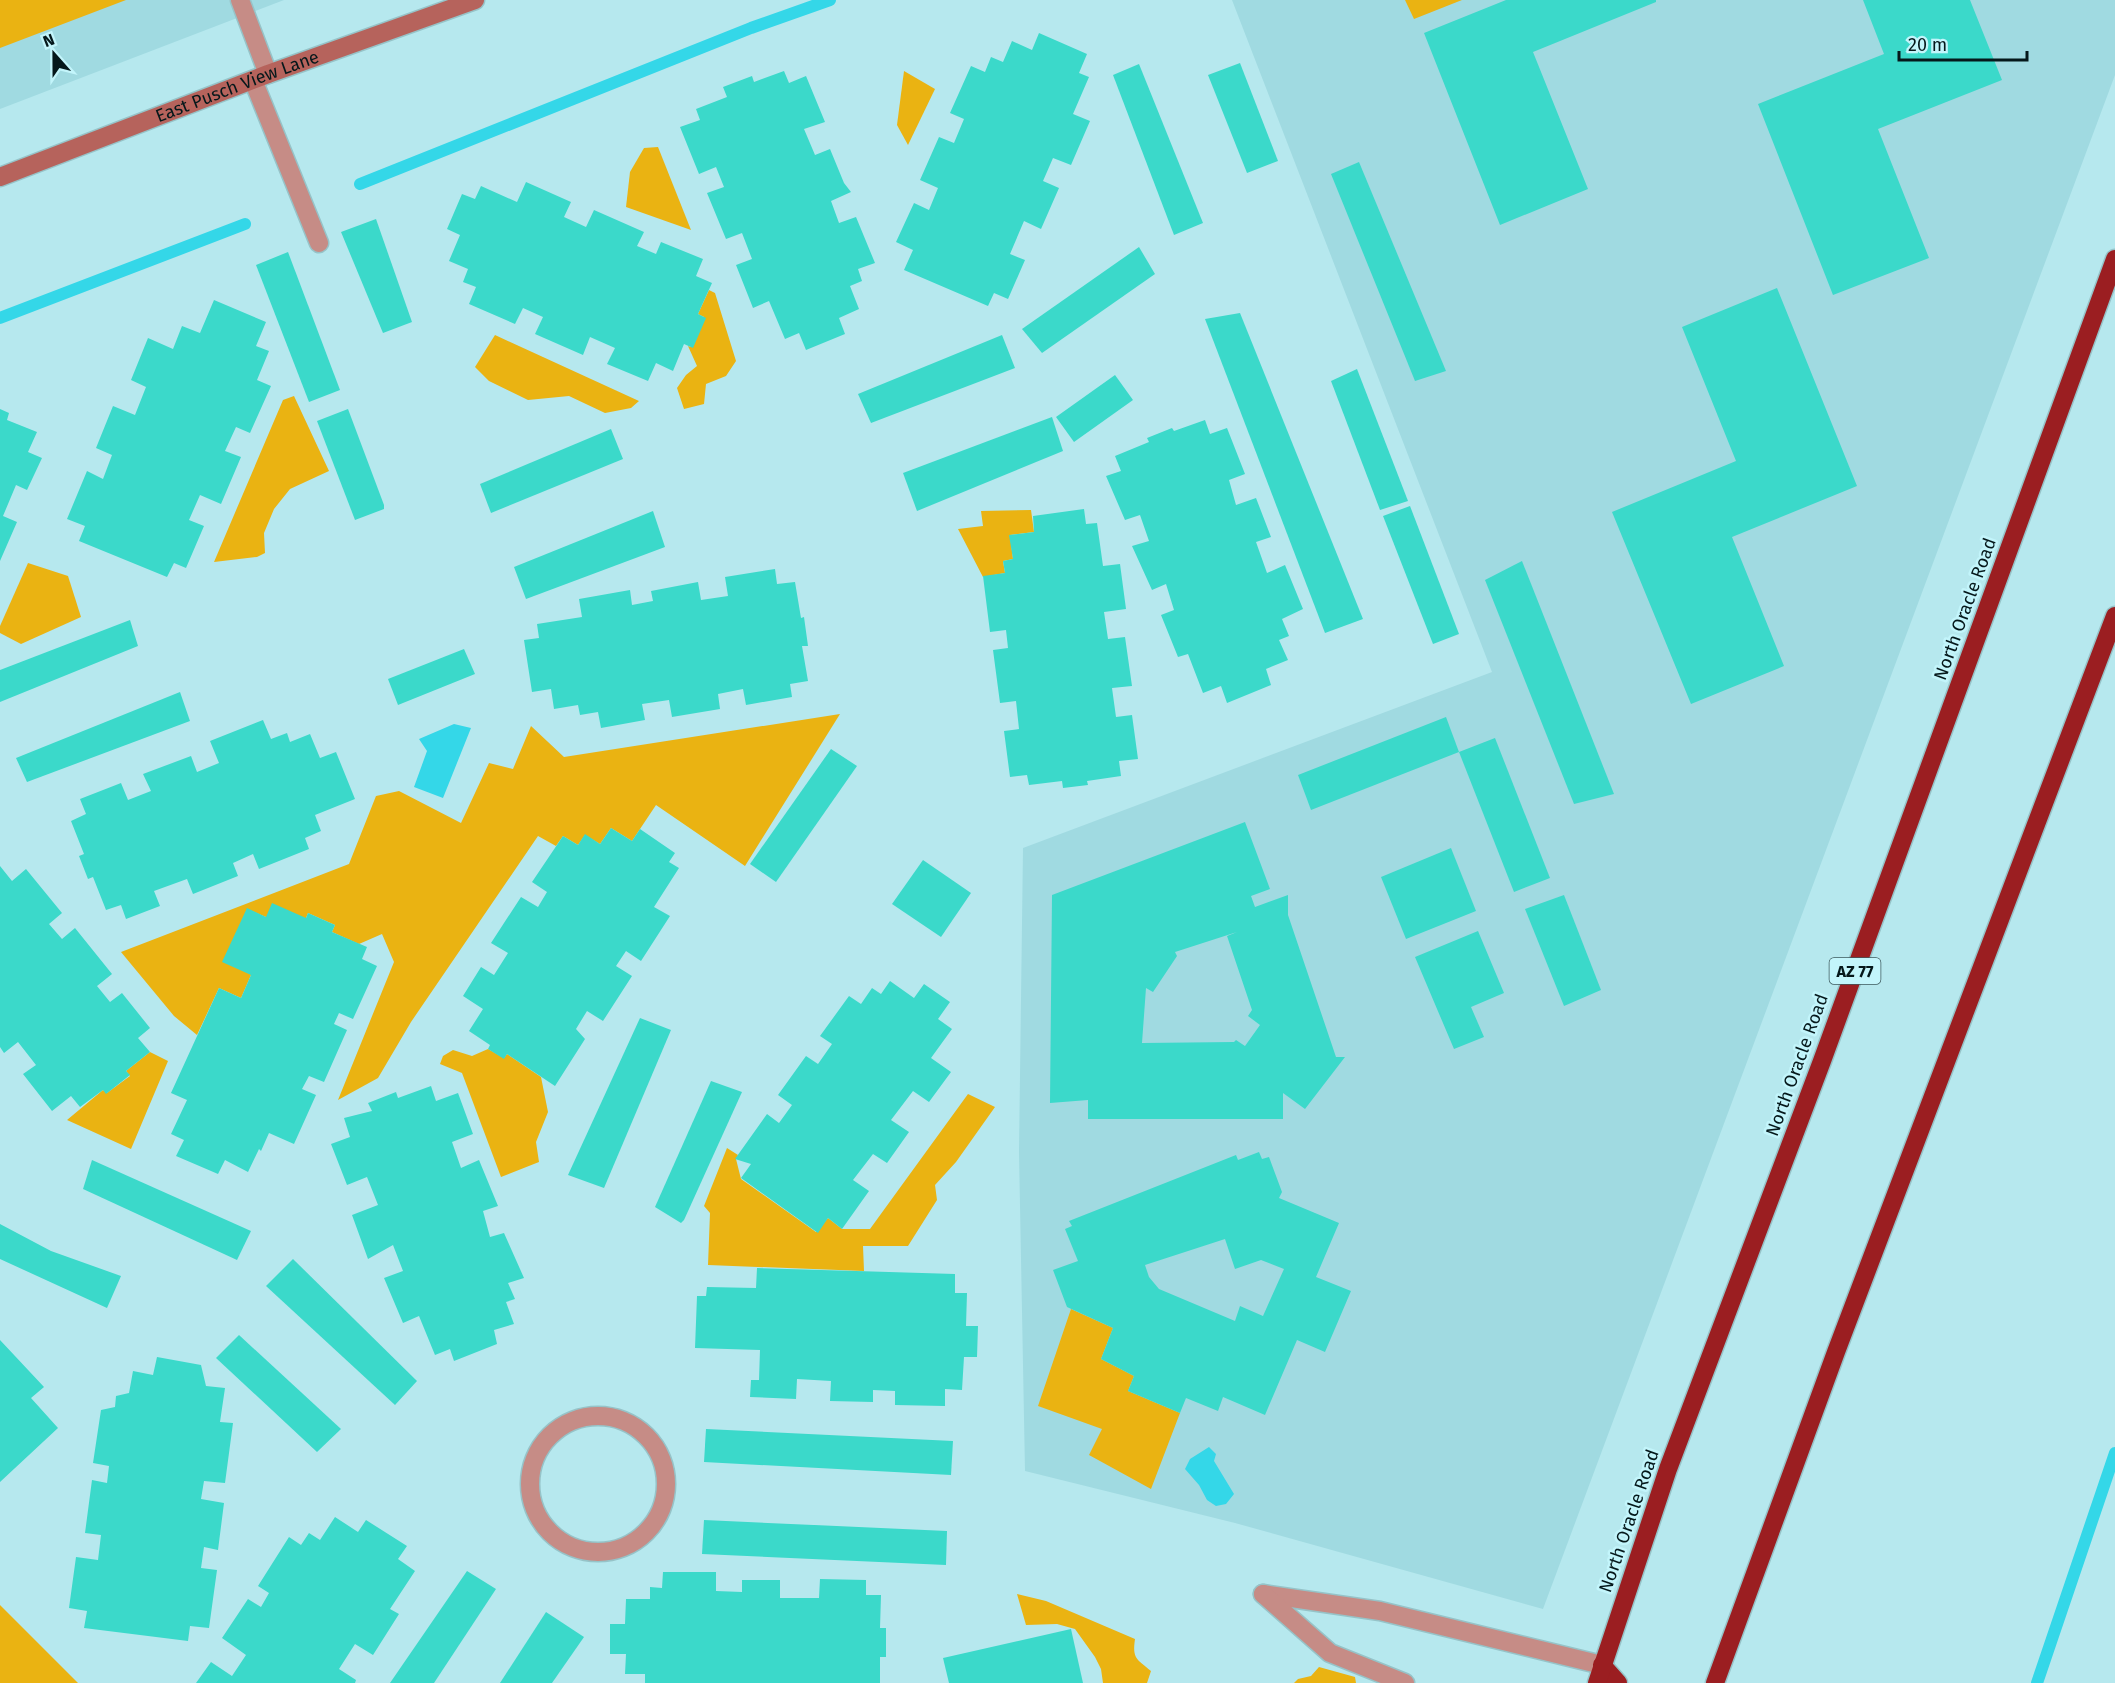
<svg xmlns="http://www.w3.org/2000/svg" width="2115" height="1683" font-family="'Fira Sans',sans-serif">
	<rect width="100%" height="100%" fill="#b6e8ee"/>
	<g fill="#a0dae1">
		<path d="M0 0H284L0 109Z"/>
		<path d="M1232 0H2115V75L1543 1609 1235 1523 1025 1471 1019 1152 1023 848 1492 672Z"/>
	</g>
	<g fill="#eab312">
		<path d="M0 0H126L0 48Z"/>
		<path d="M1405 0H1462L1414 19Z"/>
		<path d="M904 71 935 89 908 145 897 125Z"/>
		<path d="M658 147 691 230 626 207 630 172 644 148Z"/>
		<path d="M709 290 715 293 736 361 726 376 706 384 704 404 684 409 677 388 686 375 697 366 688 346 691 347 704 317 698 314Z"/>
		<path d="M495 335 639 401 631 408 605 413 569 396 528 400 489 381 475 367Z"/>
		<path d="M294 396 329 471 290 489 274 509 264 533 265 553 257 557 214 562 283 400Z"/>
		<path d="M1031 510 1034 532 1010 535 1013 559 1003 561 1005 573 983 577 958 529 983 526 981 511Z"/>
		<path d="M28 563 68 576 81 617 21 644 0 633V626Z"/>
		<path d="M840 714 745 866 656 805 632 841 611 828 600 844 585 835 578 845 563 836 556 846 538 836 411 1022 378 1078 338 1100 394 962 382 934 359 944 332 932 335 925 308 913 306 918 266 917 247 909 251 975 241 998 219 988 197 1035 174 1016 121 952 349 864 376 796 399 791 461 823 489 763 513 769 531 726 564 757Z"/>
		<path d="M488 1049 504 1058 507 1054 541 1077 548 1112 536 1142 539 1162 501 1177 462 1073 440 1064 443 1056 453 1050 472 1056Z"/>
		<path d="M150 1052 168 1061 131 1149 67 1120 103 1090 107 1093 130 1076 126 1071Z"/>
		<path d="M968 1094 995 1107 956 1162 935 1185 937 1200 908 1246H863L864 1271 708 1265 710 1213 704 1206 727 1148 738 1155 736 1159 741 1179 816 1232 828 1218 842 1229H870Z"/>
		<path d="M1071 1309 1113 1328 1101 1359 1134 1376 1128 1391 1180 1413 1151 1489 1089 1455 1102 1429 1038 1406Z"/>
		<path d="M1017 1594 1046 1601 1135 1639C1132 1659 1137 1659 1151 1671L1147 1683H1103L1101 1669 1095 1657 1075 1629 1057 1624 1026 1625Z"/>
		<path d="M0 1605 78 1683H0Z"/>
		<path d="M1319 1667 1355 1677 1356 1683H1294L1298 1679 1311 1676Z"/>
	</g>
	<g fill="#34d7e8">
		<path d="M454 724 471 728 443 798 414 787 427 751 419 739Z"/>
		<path d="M1209 1447 1216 1454 1214 1461 1234 1494 1226 1504 1216 1506 1207 1500 1199 1485 1185 1469 1190 1459Z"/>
	</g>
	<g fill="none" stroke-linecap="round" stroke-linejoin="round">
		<g stroke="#34d7e8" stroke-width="12">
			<path d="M360 184 751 28 830 0"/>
			<path d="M0 318 245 224"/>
			<path d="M2037 1683 2115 1453"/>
		</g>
	</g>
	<g fill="#3bd9ca" fill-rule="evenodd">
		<path d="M1506 0H1656V2L1533 52 1588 189 1500 225 1424 33Z"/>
		<path d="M1863 0H1970L2002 80 1878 129 1929 258 1833 295 1758 104 1884 54Z"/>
		<path d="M1039 33 1087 54 1079 73 1089 77 1073 114 1090 121 1071 165 1053 158 1043 181 1059 188 1041 229 1024 221 1010 254 1025 260 1008 299 994 293 988 306 904 270 913 250 896 242 914 203 929 210 938 188 920 180 939 137 954 143 964 119 950 113 971 66 985 72 991 57 1003 62 1012 41 1032 50Z"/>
		<path d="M1240 63 1278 161 1247 173 1208 75Z"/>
		<path d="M1139 64 1203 223 1174 235 1113 75Z"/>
		<path d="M784 71 789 83 806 76 825 122 804 129 815 155 830 149 844 183 851 192 831 201 839 223 856 217 875 263 858 269 862 281 850 286 859 309 839 318 845 334 806 350 799 333 785 339 769 301 753 308 736 265 752 259 742 233 726 239 707 193 724 187 716 167 699 174 680 127 700 120 696 109 727 97 723 87 752 76 754 82Z"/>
		<path d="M1359 162 1446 371 1415 381 1331 174Z"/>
		<path d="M526 182 571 202 564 217 586 227 594 210 644 232 637 246 656 254 661 242 703 259 696 276 712 283 698 314 706 318 693 348 684 344 673 371 656 363 648 381 607 364 615 348 590 337 583 355 535 334 543 317 523 308 515 324 469 304 476 287 463 282 468 269 449 261 460 235 447 229 462 194 475 199 481 186 517 202Z"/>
		<path d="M376 219 412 322 383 333 341 232Z"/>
		<path d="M1139 247 1155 274 1042 353 1022 329Z"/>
		<path d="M288 252 340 390 309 402 256 265Z"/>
		<path d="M1777 288 1857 486 1732 537 1784 666 1691 704 1612 512 1736 461 1682 327Z"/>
		<path d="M214 300 266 322 256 346 269 351 257 380 271 386 250 433 236 427 225 451 241 457 221 504 200 495 189 520 204 526 186 568 174 563 167 577 79 541 85 526 67 519 87 471 103 479 112 455 96 448 113 406 135 415 146 387 131 380 148 338 173 349 182 326 200 333Z"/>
		<path d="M1240 313 1363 619 1325 633 1205 319Z"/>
		<path d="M1002 335 1015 368 871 423 858 394Z"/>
		<path d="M1357 369 1408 501 1380 510 1331 381Z"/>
		<path d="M1115 375 1133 400 1074 442 1056 417Z"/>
		<path d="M0 409 9 413 7 420 37 432 28 452 42 458 27 490 16 485 3 516 17 522 0 561Z"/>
		<path d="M348 409 384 505V509L355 520 317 421Z"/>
		<path d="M1052 417 1063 451 917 511 903 473Z"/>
		<path d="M1205 420 1210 434 1227 428 1245 474 1229 480 1236 505 1256 498 1271 537 1256 542 1267 573 1285 565 1303 609 1282 619 1289 636 1279 640 1288 660 1266 669 1271 685 1227 703 1221 686 1203 693 1188 654 1178 657 1161 615 1174 610 1166 584 1152 590 1132 546 1149 541 1140 515 1125 520 1106 476 1121 471 1115 456 1149 442 1147 438 1172 428 1174 431Z"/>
		<path d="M611 429 623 459 491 513 480 484Z"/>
		<path d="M1410 506 1459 634 1433 644 1383 516Z"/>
		<path d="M1084 509 1086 524 1097 523 1103 566 1120 564 1126 609 1104 612 1108 639 1125 637 1132 686 1112 688 1116 717 1132 715 1138 759 1119 761 1121 776 1087 781 1088 785 1063 788 1062 781 1029 785 1027 775 1010 777 1004 731 1019 729 1016 701 1000 703 993 650 1008 648 1006 630 990 632 983 576 1005 573 1003 561 1013 559 1009 535 1034 532 1033 516Z"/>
		<path d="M653 511 665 547 526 599 514 567Z"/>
		<path d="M1522 561 1614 794 1574 804 1485 580Z"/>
		<path d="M775 569 777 584 795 582 801 618 804 617 808 646H802L808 681 790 684 792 697 746 705 743 689 718 694 720 709 672 717 669 700 642 704 645 720 601 728 598 712 580 715 578 705 554 709 551 689 532 692 524 640 539 638 537 624 582 617 579 599 630 590 632 605 653 601 651 591 698 582 701 600 728 596 725 577Z"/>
		<path d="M130 620 138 646 0 702V670Z"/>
		<path d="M464 649 475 674 398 705 388 679Z"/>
		<path d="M180 692 190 721 27 782 16 758Z"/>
		<path d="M1446 717 1459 752 1311 810 1298 775Z"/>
		<path d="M263 720 271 739 287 733 290 742 310 734 320 758 336 752 355 799 315 815 321 831 305 838 309 849 259 869 253 854 233 863 238 876 193 894 187 879 154 891 160 906 126 919 121 905 106 910 93 877 88 879 79 856 84 854 71 821 86 814 80 799 121 783 128 800 151 791 143 774 191 756 197 772 219 763 210 741Z"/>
		<path d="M1495 738 1550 878 1514 892 1459 752Z"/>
		<path d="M831 749 857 766 776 882 750 864Z"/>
		<path d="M1245 822 1270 889 1251 896 1255 907 1288 895V915L1336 1057H1345L1305 1109 1283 1093V1119H1088V1100L1050 1103 1052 895ZM1237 932 1227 936 1252 1010 1248 1016 1260 1025 1245 1046 1236 1040 1234 1042 1142 1043 1146 988 1153 992 1177 956 1175 952Z"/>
		<path d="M611 828 632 841 640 829 675 853 669 862 679 868 654 907 670 916 641 961 626 951 616 966 632 976 603 1021 587 1011 576 1029 585 1039 555 1086 507 1054 504 1059 488 1049 490 1045 469 1031 483 1009 463 996 481 967 494 975 508 953 491 943 521 897 538 907 547 892 532 882 563 836 578 845 585 834 600 844Z"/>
		<path d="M1451 848 1476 911 1406 939 1381 877Z"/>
		<path d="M923 860 971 893 941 937 892 904Z"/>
		<path d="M0 866 12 881 26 869 62 913 49 924 62 939 75 928 112 974 97 986 110 1002 122 993 150 1028 138 1038 150 1052 126 1071 130 1075 106 1094 103 1090 80 1107 71 1096 52 1111 23 1074 36 1065 18 1042 4 1053 0 1047Z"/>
		<path d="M1564 895 1601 990 1564 1006 1525 909Z"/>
		<path d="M272 903 306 918 308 913 335 925 332 932 367 947 362 959 377 966 353 1019 339 1013 334 1024 347 1030 324 1082 309 1076 302 1089 316 1095 294 1144 269 1133 261 1151 259 1149 248 1172 225 1160 218 1174 176 1156 184 1140 171 1134 187 1100 171 1093 219 988 241 998 251 975 222 962 247 908 266 917Z"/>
		<path d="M1478 931 1504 993 1471 1007 1484 1037 1454 1049 1415 957Z"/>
		<path d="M890 981 914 998 924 984 950 1002 938 1019 952 1029 931 1058 951 1072 929 1102 913 1091 891 1120 909 1132 887 1163 873 1154 853 1180 869 1191 842 1229 828 1218 818 1233 741 1178 751 1164 735 1159 767 1114 779 1123 792 1105 778 1095 806 1056 818 1064 832 1044 820 1036 849 996 861 1004 872 988 881 994Z"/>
		<path d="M640 1018 671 1030 604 1188 568 1175Z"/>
		<path d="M711 1081 742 1092 684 1220 681 1223 655 1207Z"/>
		<path d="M431 1086 436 1101 458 1093 473 1134 452 1142 461 1168 479 1160 498 1206 483 1211 490 1237 504 1233 524 1278 508 1283 515 1299 506 1302 514 1324 494 1330 497 1344 454 1361 450 1349 435 1355 419 1316 403 1323 384 1278 403 1271 393 1245 368 1259 352 1215 378 1205 367 1177 347 1185 331 1144 350 1137 344 1118 372 1111 368 1103 396 1092 398 1098Z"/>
		<path d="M1259 1152 1262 1159 1269 1157 1282 1192 1279 1198 1339 1223 1316 1277 1351 1291 1325 1352 1297 1340 1265 1415 1223 1397 1218 1411 1186 1398 1180 1413 1128 1391 1134 1376 1101 1359 1113 1328 1067 1307 1053 1270 1078 1261 1065 1229 1072 1226 1069 1221 1236 1155 1238 1160ZM1225 1239 1235 1269 1261 1260 1284 1269 1263 1316 1240 1306 1235 1321 1159 1289 1149 1277 1145 1265Z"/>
		<path d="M92 1160 251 1231 237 1260 83 1189Z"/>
		<path d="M0 1224 51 1251 121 1276 107 1308 0 1259Z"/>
		<path d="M293 1259 417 1381 395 1405 266 1286Z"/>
		<path d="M757 1268 955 1274V1293H967L966 1326H978L977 1357H964L962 1390 945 1389V1406L895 1405V1391L873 1390V1402L830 1401 831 1381 797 1379 796 1399 750 1397 751 1380H759L760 1350 695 1348 697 1296H706L707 1287 756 1288Z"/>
		<path d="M239 1335 341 1429 317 1452 216 1358Z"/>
		<path d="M0 1340 44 1387 31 1398 58 1428 0 1482Z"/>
		<path d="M157 1357 201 1365 206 1386 225 1388 220 1422 233 1423 225 1483 204 1481 201 1499 224 1503 218 1550 204 1547 201 1568 217 1570 209 1628 190 1626 188 1641 84 1628 87 1611 69 1608 76 1557 98 1560 101 1535 85 1533 92 1480 107 1483 109 1466 93 1463 101 1410 115 1407 116 1396 129 1393 133 1371 153 1375Z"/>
		<path d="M706 1429 953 1441 951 1475 704 1462Z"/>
		<path d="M335 1517 358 1532 366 1520 407 1546 398 1559 415 1571 390 1609 399 1614 373 1655 355 1644 339 1669 356 1680 355 1683H196L211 1662 232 1676 246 1655 222 1638 248 1599 261 1607 269 1593 258 1586 289 1537 301 1545 309 1533 320 1540Z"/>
		<path d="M704 1520 947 1531 946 1565 702 1554Z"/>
		<path d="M467 1571 496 1589 434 1683H390Z"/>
		<path d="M663 1572H716V1591L742 1592V1580H780V1598H819L820 1579 866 1580V1595H881L880 1628H886V1657H880V1683H645V1674H625L626 1654H610V1624H625L626 1599H650V1587L662 1588Z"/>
		<path d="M546 1612 584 1637 552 1683H500Z"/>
		<path d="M1071 1629 1083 1683H949L943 1658Z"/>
	</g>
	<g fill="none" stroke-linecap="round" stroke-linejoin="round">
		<g stroke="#96c3c8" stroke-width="21">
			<g id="lane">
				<path d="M240 0 268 74"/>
				<path d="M253 80 319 243"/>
				<circle cx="598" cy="1484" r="68"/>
				<path d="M1263 1594 1380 1611 1602 1665"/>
				<path d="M1263 1594 1330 1653 1405 1683"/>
			</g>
		</g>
		<g stroke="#96c3c8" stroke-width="21">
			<g id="secondary">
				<path id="s1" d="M0 177 268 74 475 0"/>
			</g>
		</g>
		<g stroke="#96c3c8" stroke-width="21">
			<g id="highway">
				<path d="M1602 1665 1618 1683"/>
				<path d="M1597 1683 1668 1469 1822 1061 2115 259"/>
				<path d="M1715 1683 1836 1352 2115 616"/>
			</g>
		</g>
		<use href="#lane" stroke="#c68c86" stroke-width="18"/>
		<use href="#secondary" stroke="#b6635c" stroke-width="18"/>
		<use href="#highway" stroke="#9b1e21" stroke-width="18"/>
	</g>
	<g text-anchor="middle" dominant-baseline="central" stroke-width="5" stroke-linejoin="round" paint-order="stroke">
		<rect fill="#c3f5fb" stroke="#3e5a5e" stroke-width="1.5" x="1829.5" y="958" width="51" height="26" rx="4.5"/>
		<g font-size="16" font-weight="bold" fill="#05181b">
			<text x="1855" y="971">AZ 77</text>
		</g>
		<g font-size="18" fill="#05181b" stroke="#c3f5fb">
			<text stroke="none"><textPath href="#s1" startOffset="254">East Pusch View Lane</textPath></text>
			<text transform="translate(1965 609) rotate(-70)">North Oracle Road</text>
			<text transform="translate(1797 1065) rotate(-70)">North Oracle Road</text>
			<text transform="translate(1629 1521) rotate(-71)">North Oracle Road</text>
		</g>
	</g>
	<g transform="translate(54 54) rotate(339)" stroke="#c3f5fb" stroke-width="4.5" paint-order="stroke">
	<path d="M0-4.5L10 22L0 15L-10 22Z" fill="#05181b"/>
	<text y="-9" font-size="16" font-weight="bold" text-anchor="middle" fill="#05181b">N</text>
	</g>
	<path d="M1899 51v9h128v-9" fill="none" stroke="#05181b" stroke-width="3"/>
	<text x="1908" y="51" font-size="18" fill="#05181b" stroke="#c3f5fb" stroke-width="4.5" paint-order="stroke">20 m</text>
</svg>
